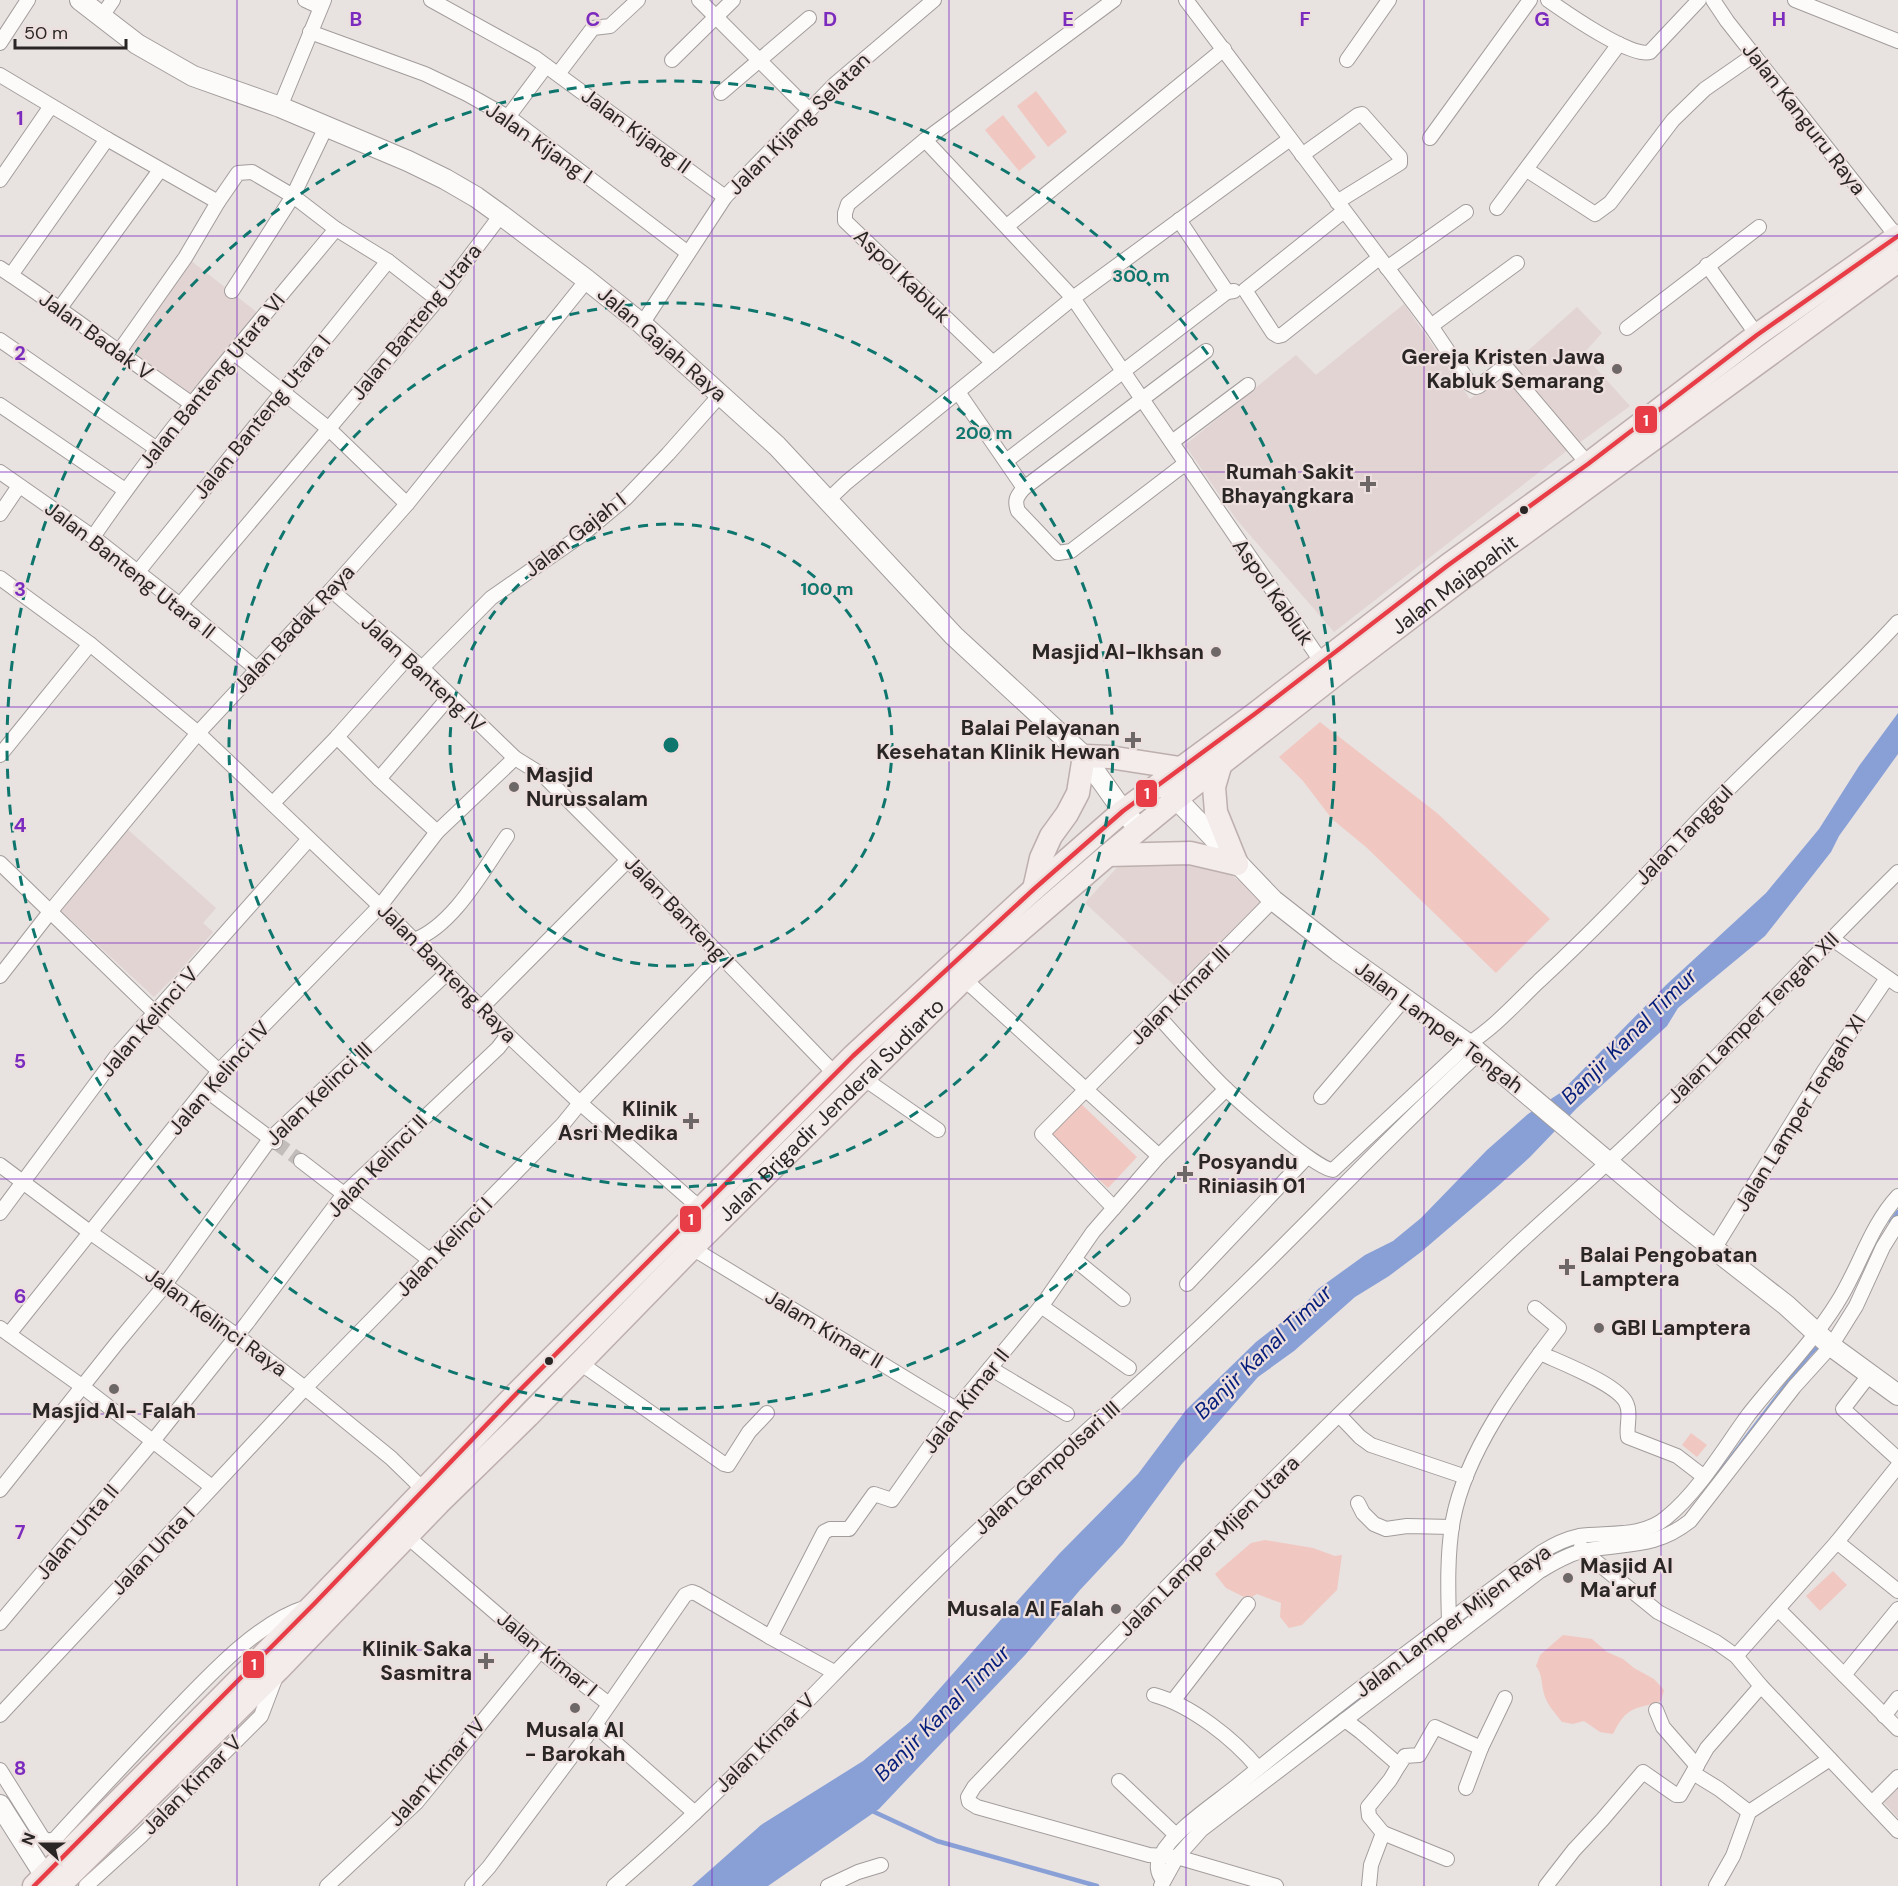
<svg xmlns="http://www.w3.org/2000/svg" width="1898" height="1886" font-family="'DM Sans',sans-serif">
	<rect width="100%" height="100%" fill="#e8e2e0"/>
	<g fill="#e2d4d2">
		<path d="M190 260 258 313 190 397 121 351Z"/>
		<path d="M1404 304 1470 399 1510 372 1569 449 1334 632 1237 520 1185 445 1296 355 1316 375Z"/>
		<path d="M1577 307 1602 333 1583 354 1630 406 1579 443 1513 364Z"/>
		<path d="M126 828 216 908 203 923 213 932 175 976 154 997 58 908Z"/>
		<path d="M1123 861 1211 863 1253 889 1267 902 1176 987 1085 903Z"/>
		<path d="M1898 1784V1818L1882 1800Z"/>
	</g>
	<g fill="#f1c8c1">
		<path d="M1036 91 1067 132 1048 147 1017 106Z"/>
		<path d="M1003 115 1036 157 1019 171 985 130Z"/>
		<path d="M1320 722 1437 813 1550 919 1496 973 1366 847 1332 819 1303 781 1279 757Z"/>
		<path d="M1079 1102 1137 1157 1108 1188 1050 1133Z"/>
		<path d="M1691 1433 1707 1445 1697 1457 1682 1445Z"/>
		<path d="M1265 1540 1313 1548 1335 1556 1342 1555 1337 1590 1302 1625 1289 1628 1280 1617 1281 1603 1257 1594 1248 1599 1226 1588 1215 1574 1251 1543Z"/>
		<path d="M1833 1571 1847 1585 1820 1611 1806 1596Z"/>
		<path d="M1563 1635 1592 1639 1607 1652 1623 1659 1634 1668 1654 1679 1664 1690 1661 1701C1635 1710 1627 1705 1613 1734L1600 1732 1584 1721 1573 1724 1562 1722C1556 1714 1547 1705 1544 1694 1541 1683 1543 1676 1536 1666L1540 1655Z"/>
	</g>
	<path fill="#89a0d7" d="M1898 713V754L1839 836 1831 852 1765 936 1678 1008 1667 1026 1577 1108 1530 1157 1498 1186 1421 1252 1389 1276 1355 1297 1294 1351 1258 1377 1181 1465 1123 1544 1080 1590 1025 1655 879 1809 768 1886H692L761 1825 863 1761 911 1721 1059 1554 1138 1474 1186 1410 1256 1342 1305 1304 1318 1289 1365 1255 1393 1241 1421 1218 1487 1150 1528 1114 1560 1093 1666 985 1766 893 1819 829 1859 766Z"/>
	<g fill="none" stroke-linecap="round" stroke-linejoin="round">
		<g stroke="#89a0d7" stroke-width="4.5">
			<path d="M1891 1222 1898 1212"/>
			<path d="M1714 1480 1809 1355 1821 1343"/>
			<path d="M1534 1568C1551 1554 1572 1545 1594 1543"/>
			<path d="M1275 1763 1408 1664"/>
			<path d="M870 1810 937 1841 1097 1886"/>
			<path d="M1173 1852 1181 1840 1196 1826"/>
		</g>
		<path stroke="#c2bcbb" stroke-width="14" stroke-dasharray="14 7" stroke-linecap="butt" d="M275 1142 301 1161"/>
		<g stroke="#a29d9c" stroke-width="16">
			<g id="street">
				<path d="M305 0 320 7"/>
				<path d="M431 0 534 57 725 197"/>
				<path d="M699 0 808 109"/>
				<path d="M1186 0 1431 326 1470 384 1476 387 1479 386 1505 366 1588 464"/>
				<path d="M1548 0C1565 12 1632 59 1650 52L1699 0"/>
				<path d="M1713 0 1727 21 1897 237"/>
				<path d="M1795 0 1898 41"/>
				<path d="M102 16 113 0"/>
				<path d="M310 32 425 74 467 94 513 120 688 253"/>
				<path d="M0 43 28 0"/>
				<path d="M672 60 733 0"/>
				<path d="M1347 60 1389 0"/>
				<path d="M558 74 593 28 610 26 638 0"/>
				<path d="M0 75 107 139 218 202 238 173 252 172 293 196 336 229 388 261 437 299"/>
				<path d="M721 93 809 18"/>
				<path d="M280 107 324 0"/>
				<path d="M508 117 546 66"/>
				<path d="M1430 138 1530 0"/>
				<path d="M925 140 1073 298 1321 661"/>
				<path d="M1302 155 1358 115 1362 114 1400 157V163L1337 202"/>
				<path d="M1527 170 1595 214 1610 203 1673 120 1705 89 1754 55"/>
				<path d="M0 180 51 106"/>
				<path d="M1497 208 1619 44"/>
				<path d="M1344 211 1245 290 1273 333 1278 336 1282 335 1379 258"/>
				<path d="M1179 220 1227 292 1234 291"/>
				<path d="M1007 226 1224 49"/>
				<path d="M1707 265 1757 335"/>
				<path d="M0 268C66 311 127 359 192 404"/>
				<path d="M1387 268 1466 212"/>
				<path d="M11 275 107 139"/>
				<path d="M232 291 293 196 326 127"/>
				<path d="M60 308 160 170"/>
				<path d="M642 324 725 197 835 84 934 0"/>
				<path d="M1431 326 1517 263"/>
				<path d="M1627 328 1759 227"/>
				<path d="M0 340 157 449"/>
				<path d="M118 353 185 258 218 202"/>
				<path d="M234 353 329 429 407 504"/>
				<path d="M993 363 1073 298 1290 139"/>
				<path d="M958 392 1024 488C1017 496 1014 500 1018 511L1058 553 1071 551 1186 463"/>
				<path d="M0 405 125 490"/>
				<path d="M1172 442 1248 385"/>
				<path d="M1006 461 1227 292"/>
				<path d="M0 472 93 537 180 605 258 670"/>
				<path d="M1024 488 1206 351"/>
				<path d="M827 501 847 482 993 363 845 221V213L848 204 925 140 1114 0"/>
				<path d="M0 514 19 486"/>
				<path d="M93 537C167 429 252 330 336 229"/>
				<path d="M137 573 388 261"/>
				<path d="M0 578 90 644 198 733 380 906 508 1035 580 1103 701 1209"/>
				<path d="M331 590 422 668 515 758 544 776 628 860 836 1075"/>
				<path d="M180 605 433 305 501 215"/>
				<path d="M422 668 491 598 583 534 626 498 668 454 721 394"/>
				<path d="M337 737 379 779 437 832"/>
				<path d="M0 755 90 644"/>
				<path d="M379 779 450 696"/>
				<path d="M273 803 337 737 408 657"/>
				<path d="M0 863 155 1013 219 1071"/>
				<path d="M1831 938 1898 985"/>
				<path d="M414 940C454 925 483 870 507 836"/>
				<path d="M0 976 50 912 198 733 331 590 407 504 587 280"/>
				<path d="M964 979 1159 1156"/>
				<path d="M481 1008 628 860"/>
				<path d="M1159 1017C1181 1041 1202 1066 1226 1089 1242 1104 1317 1170 1333 1170L1468 1044C1495 1027 1516 1003 1539 981 1596 929 1648 873 1701 817 1765 750 1836 690 1898 622"/>
				<path d="M863 1078 938 1130"/>
				<path d="M206 1090 275 1142"/>
				<path d="M1321 1097 1405 998"/>
				<path d="M301 1161 431 1261"/>
				<path d="M0 1165 91 1233 236 1335 305 1388 391 1458 428 1494"/>
				<path d="M1114 1208 1042 1134 1273 900"/>
				<path d="M0 1213 118 1054 309 839"/>
				<path d="M692 1248 956 1409"/>
				<path d="M1714 1249 1824 1071 1887 978"/>
				<path d="M1074 1259 1123 1299"/>
				<path d="M1187 1284 1307 1157"/>
				<path d="M1041 1306 1129 1368"/>
				<path d="M0 1328 83 1387 212 1487"/>
				<path d="M9 1334 219 1071 380 906 437 832 515 758"/>
				<path d="M1540 1353C1559 1362 1621 1385 1627 1405 1631 1415 1626 1427 1628 1437L1677 1456 1703 1476"/>
				<path d="M580 1363 724 1464 728 1465 749 1432 767 1413"/>
				<path d="M990 1368 1067 1414"/>
				<path d="M1870 1374 1843 1409 1898 1459"/>
				<path d="M1339 1415 1360 1437 1371 1445 1466 1477"/>
				<path d="M0 1490 117 1343 161 1290 270 1139 446 974"/>
				<path d="M1358 1503 1363 1513 1374 1524 1386 1529 1407 1526 1452 1527"/>
				<path d="M402 1532 540 1651 609 1704"/>
				<path d="M1837 1542 1898 1591"/>
				<path d="M1581 1547 1583 1551 1658 1612 1716 1642 1736 1656 1761 1686 1898 1831"/>
				<path d="M1778 1609 1898 1729"/>
				<path d="M1449 1622C1448 1589 1447 1553 1453 1520 1466 1451 1517 1383 1559 1328L1535 1308"/>
				<path d="M0 1623 153 1441 247 1323 344 1194 498 1048 508 1035"/>
				<path d="M770 1637 824 1532 830 1529H849L874 1494 892 1500 956 1409 1043 1304 1093 1232 1159 1156 1226 1089"/>
				<path d="M1736 1656 1837 1542 1898 1466"/>
				<path d="M1844 1675 1898 1609"/>
				<path d="M1154 1695C1191 1705 1234 1739 1258 1768"/>
				<path d="M1173 1701 1248 1604"/>
				<path d="M1656 1710 1663 1727 1697 1766"/>
				<path d="M0 1715 305 1388 563 1124 580 1103 721 955"/>
				<path d="M1884 1716 1898 1698"/>
				<path d="M1345 1720 1361 1732 1399 1765 1390 1780 1368 1807 1369 1816 1383 1833 1371 1865 1369 1886"/>
				<path d="M595 1725 695 1813"/>
				<path d="M1399 1765 1405 1756 1419 1755 1435 1727 1481 1748 1505 1698"/>
				<path d="M0 1770 42 1837 47 1841 55 1839C92 1798 130 1758 168 1718 206 1679 255 1623 307 1607"/>
				<path d="M1693 1773 1719 1789 1749 1812"/>
				<path d="M1119 1781 1176 1835"/>
				<path d="M1466 1788 1481 1748"/>
				<path d="M1872 1803 1898 1777"/>
				<path d="M1383 1833 1447 1859"/>
				<path d="M1163 1880C1157 1873 1156 1864 1161 1855 1174 1830 1216 1803 1238 1785 1337 1704 1439 1628 1542 1552 1553 1545 1565 1539 1579 1536 1608 1532 1643 1538 1667 1517 1699 1491 1724 1448 1749 1414 1778 1377 1812 1343 1837 1303 1859 1269 1870 1226 1898 1196"/>
				<path d="M86 1886 141 1836 261 1716 275 1679"/>
				<path d="M327 1886 416 1803 540 1651"/>
				<path d="M472 1886 489 1867 595 1725 685 1595 692 1592 697 1594 770 1637 834 1672"/>
				<path d="M614 1886C727 1790 827 1678 933 1574 1027 1480 1130 1396 1225 1303 1311 1221 1391 1133 1479 1053"/>
				<path d="M828 1886 858 1872 881 1865"/>
				<path d="M1161 1886 1177 1857 1201 1830 1540 1571C1554 1563 1568 1554 1583 1551 1625 1542 1653 1550 1690 1521L1794 1387 1831 1346 1856 1306 1883 1247 1898 1223"/>
				<path d="M1276 1886 1177 1857 1149 1855 977 1807 969 1802 968 1797 974 1787C1145 1607 1319 1429 1501 1260 1535 1227 1572 1196 1607 1163 1708 1070 1801 968 1898 872"/>
				<path d="M1546 1886 1574 1850 1602 1820 1643 1772 1676 1795H1680L1707 1748 1761 1686"/>
				<path d="M1716 1886 1733 1856 1749 1812 1830 1759"/>
			</g>
		</g>
		<g stroke="#a29d9c" stroke-width="22">
			<g id="secondary">
				<path d="M80 0 137 44 193 76 280 107 408 161 445 179 476 197 501 215 587 280 642 324 777 446 954 636 1084 756 1123 811 1140 829"/>
				<path d="M1167 789 1273 900 1338 951 1468 1044 1672 1216 1786 1305 1831 1346 1898 1395"/>
				<path d="M0 1805 45 1876"/>
			</g>
		</g>
		<g stroke="#bdafad" stroke-width="25">
			<g id="primary">
				<path d="M1221 763 1214 787 1216 812 1237 864"/>
				<path d="M1108 855 1190 853 1237 864"/>
				<path d="M1034 889 1041 858 1051 836 1067 814 1078 793 1084 756 1109 757 1180 768"/>
				<path d="M34 1886 314 1604 517 1393 853 1056 1034 889 1123 811 1256 713 1447 566 1588 464 1757 335 1898 236"/>
				<path id="s1" d="M59 1886 278 1670 439 1503 528 1416 692 1248 964 979 1108 855 1176 799 1344 668 1464 577 1898 261"/>
			</g>
		</g>
		<use href="#street" stroke="#fcfbfa" stroke-width="14"/>
		<use href="#secondary" stroke="#fcfbfa" stroke-width="20"/>
		<use href="#primary" stroke="#f3eceb" stroke-width="22"/>
		<g stroke="#ecdfdd" stroke-width="9">
			<path id="bus-1" d="M34 1886 314 1604 517 1393 853 1056 1034 889 1123 811 1256 713 1447 566 1588 464 1757 335 1898 236"/>
		</g>
		<use href="#bus-1" stroke="#e83d46" stroke-width="4.5"/>
	</g>
	<path fill="none" stroke="#7b2cbf" stroke-width="1.5" stroke-opacity="0.55" d="M237 0V1886M474 0V1886M712 0V1886M949 0V1886M1186 0V1886M1424 0V1886M1661 0V1886M0 236H1898M0 472H1898M0 707H1898M0 943H1898M0 1179H1898M0 1414H1898M0 1650H1898"/>
	<g fill="none" stroke="#0f766e" stroke-width="3" stroke-dasharray="10 8">
		<circle cx="671" cy="745" r="221"/>
		<circle cx="671" cy="745" r="442"/>
		<circle cx="671" cy="745" r="664"/>
	</g>
	<g fill="#6d6867" stroke="#ecdfdd" stroke-width="2">
		<circle cx="1617" cy="369" r="6"/>
		<path d="M1365 475h6v6h6v6h-6v6h-6v-6h-6v-6h6z"/>
		<circle cx="1216" cy="652" r="6"/>
		<path d="M1130 731h6v6h6v6h-6v6h-6v-6h-6v-6h6z"/>
		<circle cx="514" cy="787" r="6"/>
		<path d="M688 1112h6v6h6v6h-6v6h-6v-6h-6v-6h6z"/>
		<path d="M1182 1165h6v6h6v6h-6v6h-6v-6h-6v-6h6z"/>
		<path d="M1564 1258h6v6h6v6h-6v6h-6v-6h-6v-6h6z"/>
		<circle cx="1599" cy="1328" r="6"/>
		<circle cx="114" cy="1389" r="6"/>
		<circle cx="1568" cy="1578" r="6"/>
		<circle cx="1116" cy="1609" r="6"/>
		<path d="M483 1652h6v6h6v6h-6v6h-6v-6h-6v-6h6z"/>
		<circle cx="575" cy="1708" r="6"/>
	</g>
	<g fill="#2b2626" stroke="#ecdfdd" stroke-width="2">
		<circle cx="1524" cy="510" r="5"/>
		<circle cx="549" cy="1361" r="5"/>
	</g>
	<g text-anchor="middle" dominant-baseline="central" stroke-width="4.5" stroke-linejoin="round" paint-order="stroke">
		<g font-size="21" fill="#2b2626" stroke="#ecdfdd">
			<text transform="translate(1804 119) rotate(52)">Jalan Kanguru Raya</text>
			<text transform="translate(799 124) rotate(-45)">Jalan Kijang Selatan</text>
			<text transform="translate(636 131) rotate(36)">Jalan Kijang II</text>
			<text transform="translate(539 143) rotate(35)">Jalan Kijang I</text>
			<text transform="translate(902 276) rotate(44)">Aspol Kabluk</text>
			<text transform="translate(416 322) rotate(-51)">Jalan Banteng Utara</text>
			<text transform="translate(96 336) rotate(36)">Jalan Badak V</text>
			<text transform="translate(662 344) rotate(41)">Jalan Gajah Raya</text>
			<text transform="translate(212 381) rotate(-51)">Jalan Banteng Utara VI</text>
			<text transform="translate(262 417) rotate(-51)">Jalan Banteng Utara I</text>
			<text transform="translate(575 535) rotate(-38)">Jalan Gajah I</text>
			<text transform="translate(130 570) rotate(38)">Jalan Banteng Utara II</text>
			<text stroke="none"><textPath href="#s1" startOffset="1911">Jalan Majapahit</textPath></text>
			<text transform="translate(1273 592) rotate(55)">Aspol Kabluk</text>
			<text transform="translate(294 629) rotate(-47)">Jalan Badak Raya</text>
			<text transform="translate(423 674) rotate(43)">Jalan Banteng IV</text>
			<text transform="translate(1684 835) rotate(-46)">Jalan Tanggul</text>
			<text transform="translate(679 912) rotate(46)">Jalan Banteng I</text>
			<text transform="translate(447 973) rotate(45)">Jalan Banteng Raya</text>
			<text transform="translate(1180 995) rotate(-45)">Jalan Kimar III</text>
			<text transform="translate(1753 1018) rotate(-45)">Jalan Lamper Tengah XII</text>
			<text transform="translate(149 1022) rotate(-49)">Jalan Kelinci V</text>
			<text transform="translate(1439 1027) rotate(37)">Jalan Lamper Tengah</text>
			<text transform="translate(219 1078) rotate(-49)">Jalan Kelinci IV</text>
			<text transform="translate(319 1094) rotate(-44)">Jalan Kelinci III</text>
			<text stroke="none"><textPath href="#s1" startOffset="1095">Jalan Brigadir Jenderal Sudiarto</textPath></text>
			<text transform="translate(1800 1113) rotate(-58)">Jalan Lamper Tengah XI</text>
			<text transform="translate(377 1166) rotate(-46)">Jalan Kelinci II</text>
			<text transform="translate(444 1247) rotate(-46)">Jalan Kelinci I</text>
			<text transform="translate(216 1322) rotate(36)">Jalan Kelinci Raya</text>
			<text transform="translate(824 1329) rotate(31)">Jalam Kimar II</text>
			<text transform="translate(966 1401) rotate(-52)">Jalan Kimar II</text>
			<text transform="translate(1047 1468) rotate(-42)">Jalan Gempolsari III</text>
			<text transform="translate(77 1532) rotate(-50)">Jalan Unta II</text>
			<text transform="translate(1209 1546) rotate(-45)">Jalan Lamper Mijen Utara</text>
			<text transform="translate(153 1551) rotate(-47)">Jalan Unta I</text>
			<text transform="translate(1453 1621) rotate(-37)">Jalan Lamper Mijen Raya</text>
			<text transform="translate(547 1654) rotate(39)">Jalan Kimar I</text>
			<text transform="translate(765 1743) rotate(-45)">Jalan Kimar V</text>
			<text transform="translate(437 1772) rotate(-49)">Jalan Kimar IV</text>
			<text transform="translate(192 1785) rotate(-45)">Jalan Kimar V</text>
		</g>
		<g font-size="21" font-weight="bold" fill="#2b2626" stroke="#ecdfdd" text-anchor="end">
			<text x="1605" y="357">Gereja Kristen Jawa<tspan x="1605" dy="24">Kabluk Semarang</tspan></text>
			<text x="1354" y="472">Rumah Sakit<tspan x="1354" dy="24">Bhayangkara</tspan></text>
			<text x="1204" y="652">Masjid Al-Ikhsan</text>
			<text x="1120" y="728">Balai Pelayanan<tspan x="1120" dy="24">Kesehatan Klinik Hewan</tspan></text>
			<text x="526" y="775" text-anchor="start">Masjid<tspan x="526" dy="24">Nurussalam</tspan></text>
			<text x="678" y="1109">Klinik<tspan x="678" dy="24">Asri Medika</tspan></text>
			<text x="1198" y="1162" text-anchor="start">Posyandu<tspan x="1198" dy="24">Riniasih 01</tspan></text>
			<text x="1580" y="1255" text-anchor="start">Balai Pengobatan<tspan x="1580" dy="24">Lamptera</tspan></text>
			<text x="1611" y="1328" text-anchor="start">GBI Lamptera</text>
			<text x="114" y="1411" text-anchor="middle">Masjid Al- Falah</text>
			<text x="1580" y="1566" text-anchor="start">Masjid Al<tspan x="1580" dy="24">Ma'aruf</tspan></text>
			<text x="1104" y="1609">Musala Al Falah</text>
			<text x="472" y="1649">Klinik Saka<tspan x="472" dy="24">Sasmitra</tspan></text>
			<text x="575" y="1730" text-anchor="middle">Musala Al<tspan x="575" dy="24">- Barokah</tspan></text>
		</g>
		<g font-size="22" font-style="italic" fill="#071f7c" stroke="#ecdfdd">
			<text transform="translate(1629 1036) rotate(-45)">Banjir Kanal Timur</text>
			<text transform="translate(1263 1352) rotate(-44)">Banjir Kanal Timur</text>
			<text transform="translate(942 1713) rotate(-45)">Banjir Kanal Timur</text>
		</g>
	</g>
	<g font-size="20" text-anchor="middle" font-weight="bold" fill="#7b2cbf" stroke="#ecdfdd" stroke-width="4.5" stroke-linejoin="round" paint-order="stroke">
		<text x="356" y="26">B</text>
		<text x="593" y="26">C</text>
		<text x="830" y="26">D</text>
		<text x="1068" y="26">E</text>
		<text x="1305" y="26">F</text>
		<text x="1542" y="26">G</text>
		<text x="1779" y="26">H</text>
		<text x="20" y="125">1</text>
		<text x="20" y="360">2</text>
		<text x="20" y="596">3</text>
		<text x="20" y="832">4</text>
		<text x="20" y="1068">5</text>
		<text x="20" y="1303">6</text>
		<text x="20" y="1539">7</text>
		<text x="20" y="1775">8</text>
	</g>
	<circle cx="671" cy="745" r="9" fill="#0f766e" stroke="#ecdfdd" stroke-width="3"/>
	<g font-size="18" text-anchor="middle" font-weight="bold" fill="#0f766e" stroke="#ecdfdd" stroke-width="4.5" stroke-linejoin="round" paint-order="stroke">
		<text x="1141" y="282">300 m</text>
		<text x="984" y="439">200 m</text>
		<text x="827" y="595">100 m</text>
	</g>
	<g stroke="#ecdfdd" stroke-width="2">
		<rect x="1634" y="405" width="24" height="29" rx="6" fill="#e83d46"/>
		<rect x="1135" y="779" width="23" height="29" rx="6" fill="#e83d46"/>
		<rect x="679" y="1205" width="23" height="28" rx="6" fill="#e83d46"/>
		<rect x="242" y="1650" width="23" height="29" rx="6" fill="#e83d46"/>
	</g>
	<g font-size="16" text-anchor="middle" font-weight="bold" fill="#fff">
		<text x="1646" y="426">1</text>
		<text x="1147" y="799">1</text>
		<text x="691" y="1225">1</text>
		<text x="254" y="1670">1</text>
	</g>
	<g transform="translate(42 1844) rotate(291)" stroke="#ecdfdd" stroke-width="4.5" paint-order="stroke">
	<path d="M0-4.5L10 22L0 15L-10 22Z" fill="#2b2626"/>
	<text y="-9" font-size="16" font-weight="bold" text-anchor="middle" fill="#2b2626">N</text>
	</g>
	<path d="M15 39v9h111v-9" fill="none" stroke="#2b2626" stroke-width="3"/>
	<text x="24" y="39" font-size="18" fill="#2b2626" stroke="#ecdfdd" stroke-width="4.5" paint-order="stroke">50 m</text>
</svg>
